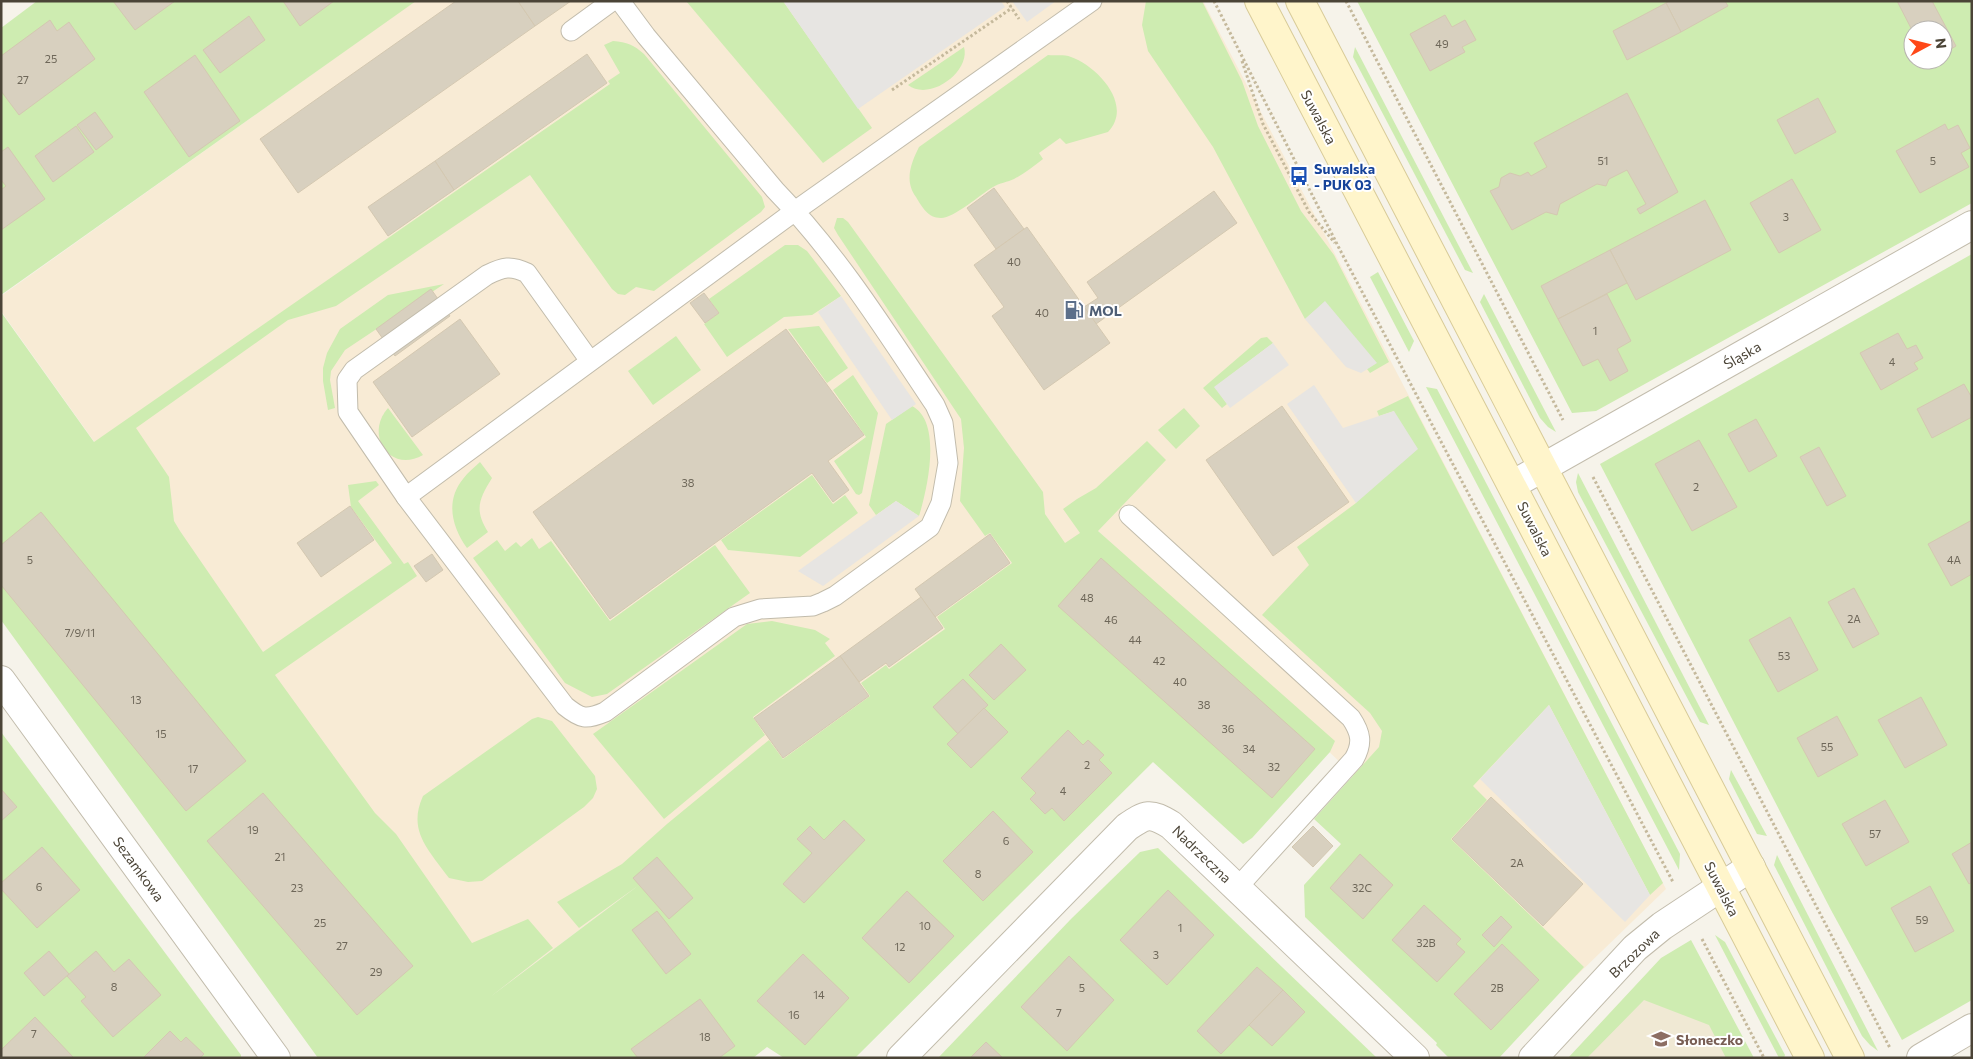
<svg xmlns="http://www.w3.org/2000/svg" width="1973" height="1059" font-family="Commissioner,sans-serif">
	<rect width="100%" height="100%" fill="#f6f3ea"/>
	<path fill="#f8ebd5" d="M415 1H1203L1666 889 1570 982 1098 531 690 943 639 885 490 997 1 311V296Z"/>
	<path fill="#f0e9d4" d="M1643 991 1716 1020 1737 1058H1577Z"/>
	<g fill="#ceecb1" fill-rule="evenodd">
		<path d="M37 1H416L1 295V28Z"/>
		<path d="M686 1H783L872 128 823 163Z"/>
		<path d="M1146 1H1202L1242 81 1258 126 1301 211 1334 255 1389 362 1370 373 1367 369 1376 363 1325 302 1305 319 1213 147 1148 51 1142 25Z"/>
		<path d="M1357 1H1972V203L1596 411 1572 413ZM1913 30H1943V60H1913Z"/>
		<path d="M613 41C627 42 634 45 644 54L762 197 765 207 761 212 654 291 636 287 625 295 618 294 612 289 530 175 336 306 288 320 136 428 169 477 174 521 180 531 263 652 392 563 351 507 348 485 376 481 379 485 358 501 404 564 408 562 417 576 275 675 375 813 396 834 472 943 528 919 553 948 490 997 639 885 579 928 557 902 622 864 667 824 769 740 783 759 870 696 861 683 886 665 889 669 945 629 937 617 1012 563 990 533 985 536 960 501 964 448 961 419 838 235 834 228 837 218H843L848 222 1043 492 1045 514 1065 543 1080 533 1063 509 1077 499 1096 488 1147 441 1166 460 1098 531 1335 741 1330 752 1252 838 1243 844 1153 762 855 1058H784L767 1047 753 1058H318L1 620V312L94 442 610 84 608 81 620 73 604 45Z"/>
		<path d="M964 47C971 71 930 102 908 85Z"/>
		<path d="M1355 47 1473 273 1465 270 1353 57Z"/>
		<path d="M1048 55C1055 56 1064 54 1071 57 1097 66 1134 105 1108 132L1066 144 1060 138 1039 153 1043 159C1034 166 1024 174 1014 179 1008 182 999 183 993 187 981 194 954 218 941 218 928 218 922 207 916 197 904 181 911 163 919 147Z"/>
		<path d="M785 245H798L807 251 841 296 812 315 784 317 727 357 704 324 719 313 709 299Z"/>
		<path d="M1972 254V1000L1902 1040 1831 910 1600 464Z"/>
		<path d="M1378 272 1414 341 1409 352 1370 277Z"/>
		<path d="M444 284 345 350 331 371 330 380 335 408 328 410 323 381V368L327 353 340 329 388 295Z"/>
		<path d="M1484 294 1556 432 1548 427 1540 418 1480 302Z"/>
		<path d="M819 326 848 368 827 383 788 329Z"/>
		<path d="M676 336 701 370 653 405 628 371Z"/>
		<path d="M1267 337 1273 343 1215 387 1227 404 1222 408 1203 388 1261 338Z"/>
		<path d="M853 375 878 413 862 493 859 495 856 494 834 461 866 437 833 390Z"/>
		<path d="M1426 387 1437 389 1680 854 1679 870Z"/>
		<path d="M1408 396 1663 883 1650 895 1549 705 1473 786 1487 800 1451 839 1584 967 1499 1058H1449L1436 1045 1437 1043 1305 917 1304 885 1341 844 1314 819 1379 747 1382 731 1370 713 1262 615 1309 565 1297 547 1356 503 1394 411 1379 416 1377 411Z"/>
		<path d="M912 406C943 422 927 490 919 516L896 501 876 515 869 505 886 424Z"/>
		<path d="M388 408 423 455C390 474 364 435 388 408Z"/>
		<path d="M1184 408 1200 426 1176 449 1158 430Z"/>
		<path d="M480 462 492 478C479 499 474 510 488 532L467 548C452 527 445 501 463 479 468 472 475 467 480 462Z"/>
		<path d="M1578 473 1709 725 1700 722 1578 492 1576 482Z"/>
		<path d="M812 475 833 504 845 495 858 513 800 557 728 550 721 540Z"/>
		<path d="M532 538 539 549 551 541 610 621 715 545 750 593 607 694 592 697 565 683 473 558 497 540 505 551 516 542 521 547Z"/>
		<path d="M772 621 815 630 830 639 825 643 835 656 753 717 765 735 664 819 593 734 747 624Z"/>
		<path d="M538 717 552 721 595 776 597 789 593 798 584 807 482 881 468 882 449 878C429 850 407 831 423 796L532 719Z"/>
		<path d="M1 732 241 1055V1058H1Z"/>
		<path d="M1731 770 1767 836 1757 834 1729 779Z"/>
		<path d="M1158 848 1377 1058H938L1071 919 1140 852Z"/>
		<path d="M1777 855 1878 1051 1870 1045 1862 1036 1774 865Z"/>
		<path d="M1715 935 1725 942 1785 1055 1784 1058H1779Z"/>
		<path d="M1691 940 1754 1058H1726L1709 1025 1644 1000 1587 1058H1568L1661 958Z"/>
	</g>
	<g fill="#e7e5e2">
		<path d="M783 1H1001L1005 7 858 109Z"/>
		<path d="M1012 1H1056L1027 22Z"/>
		<path d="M841 296 916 404 892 420 818 312Z"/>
		<path d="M1325 301 1377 363 1361 373 1346 367 1305 319Z"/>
		<path d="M1273 343 1289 365 1230 408 1214 387Z"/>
		<path d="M1314 385 1343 428 1394 411 1418 449 1356 503 1287 404Z"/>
		<path d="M896 501 919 516 823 586 798 571Z"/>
		<path d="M1549 705 1650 895 1625 922 1480 779Z"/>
	</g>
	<g fill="#d8d0bf" stroke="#d4c8b1">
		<path d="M113 1H175L135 30Z"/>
		<path d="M283 1H334L300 26Z"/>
		<path d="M456 1H518L535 26 298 193 260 139Z"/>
		<path d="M518 1H571L535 26Z"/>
		<path d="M1669 1H1725L1728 6 1681 32 1666 3Z"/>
		<path d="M1897 1H1932L1956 46 1943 54V30H1913V32Z"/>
		<path d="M1666 3 1681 32 1627 60 1613 31Z"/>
		<path d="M1445 15 1452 27 1465 20 1476 40 1462 47 1465 52 1430 71 1410 34Z"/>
		<path d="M249 16 265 40 220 73 203 50Z"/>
		<path d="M50 20 57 31 69 22 95 59 19 115 1 91V56Z"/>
		<path d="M587 54 607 83 454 190 435 161Z"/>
		<path d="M195 55 240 121 189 157 144 92Z"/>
		<path d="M1627 93 1678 192 1640 214 1637 209 1646 204 1627 170 1609 179 1606 186 1597 184 1560 204 1557 215 1546 212 1512 230 1490 191 1499 187 1501 178 1510 173 1520 176 1528 172 1531 176 1547 167 1534 143Z"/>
		<path d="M1818 98 1836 132 1795 154 1777 120Z"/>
		<path d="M95 112 113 137 96 150 77 125Z"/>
		<path d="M1945 124 1948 130 1958 125 1970 148 1961 153 1969 167 1920 193 1896 151Z"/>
		<path d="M76 126 94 152 53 182 35 156Z"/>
		<path d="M8 147 45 199 1 230V190L6 186 1 180V152Z"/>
		<path d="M435 161 454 190 388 236 368 207Z"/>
		<path d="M1792 179 1821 230 1779 253 1750 203Z"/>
		<path d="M994 188 1024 229 996 249 967 208Z"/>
		<path d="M1214 191 1237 223 1096 324 1084 307 1098 298 1087 282Z"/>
		<path d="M1705 200 1731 250 1636 300 1610 250Z"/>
		<path d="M1027 227 1110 343 1044 390 992 316 1004 307 974 265Z"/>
		<path d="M1610 250 1627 283 1558 319 1541 286Z"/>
		<path d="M431 289 450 316 395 356 376 329Z"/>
		<path d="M704 293 719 313 705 323 690 303Z"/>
		<path d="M1607 294 1631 341 1617 349 1628 371 1610 381 1598 359 1583 366 1558 319Z"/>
		<path d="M460 319 500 374 412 437 373 382Z"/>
		<path d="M786 329 864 435 828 461 849 490 833 502 812 473 610 619 533 512Z"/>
		<path d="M1898 333 1907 349 1916 345 1923 358 1914 363 1918 369 1881 390 1860 353Z"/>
		<path d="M1964 384 1972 398V417L1932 438 1917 409Z"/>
		<path d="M1282 406 1349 502 1273 556 1206 460Z"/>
		<path d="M1756 419 1777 456 1749 472 1728 434Z"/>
		<path d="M1699 440 1737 507 1692 531 1655 464Z"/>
		<path d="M1819 447 1846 496 1827 506 1800 457Z"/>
		<path d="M350 506 374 540 321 577 297 543Z"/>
		<path d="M41 512 246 761 186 811 1 585V545Z"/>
		<path d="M1972 520V574L1951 586 1928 544Z"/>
		<path d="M990 534 1010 563 935 617 915 589Z"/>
		<path d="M432 554 443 570 426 582 414 566Z"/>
		<path d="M1101 558 1315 749 1272 798 1058 606Z"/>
		<path d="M1854 588 1879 634 1853 648 1828 602Z"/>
		<path d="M921 597 943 628 889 667 886 663 859 682 840 656Z"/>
		<path d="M1790 617 1818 670 1778 692 1749 640Z"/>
		<path d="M1001 644 1026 670 994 700 969 675Z"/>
		<path d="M840 656 869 696 783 758 754 718Z"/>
		<path d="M963 679 988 705 958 734 933 707Z"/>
		<path d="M1921 697 1947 745 1905 768 1878 720Z"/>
		<path d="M984 708 1008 732 971 768 947 744Z"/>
		<path d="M1837 716 1858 755 1818 777 1797 738Z"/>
		<path d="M1068 730 1083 745 1088 740 1104 755 1099 760 1112 773 1064 821 1052 808 1045 814 1030 799 1036 793 1021 778Z"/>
		<path d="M1 789 17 807 1 821Z"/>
		<path d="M263 793 413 966 357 1015 207 841Z"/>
		<path d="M1491 797 1583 884 1543 926 1452 839Z"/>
		<path d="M1885 800 1909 842 1866 866 1842 824Z"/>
		<path d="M993 811 1033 852 983 901 943 861Z"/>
		<path d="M844 820 865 840 804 903 783 884 812 853 797 839 810 826 824 840Z"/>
		<path d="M1313 826 1333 846 1313 867 1292 847Z"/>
		<path d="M1972 842V882L1969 884 1952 854Z"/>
		<path d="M42 847 80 890 37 928 1 889V883Z"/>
		<path d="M1360 854 1393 885 1363 919 1330 888Z"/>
		<path d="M657 857 693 898 669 919 633 878Z"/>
		<path d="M1930 886 1954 931 1915 952 1891 908Z"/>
		<path d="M1168 890 1214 935 1167 985 1120 940Z"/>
		<path d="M907 891 954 936 909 983 862 938Z"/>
		<path d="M1424 905 1461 939 1456 944 1465 952 1437 982 1392 940Z"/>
		<path d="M657 911 691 954 666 974 632 930Z"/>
		<path d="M1501 916 1512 927 1494 947 1482 935Z"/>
		<path d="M1502 944 1539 980 1491 1030 1454 994Z"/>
		<path d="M49 951 69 974 44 996 24 973Z"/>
		<path d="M96 951 114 972 129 959 161 995 113 1037 81 1001 86 997 67 976Z"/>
		<path d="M803 954 849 998 805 1045 757 1001Z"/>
		<path d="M1069 956 1114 1000 1067 1051 1021 1007Z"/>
		<path d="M1257 967 1283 990 1221 1054 1197 1031Z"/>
		<path d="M1283 990 1305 1012 1272 1046 1249 1025Z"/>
		<path d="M700 999 735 1046 719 1058H638L631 1049Z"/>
		<path d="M35 1017 73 1057 72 1058H1V1050Z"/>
		<path d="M170 1031 181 1042 186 1037 204 1054 200 1058H143Z"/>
		<path d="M986 1042 1003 1058H970Z"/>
	</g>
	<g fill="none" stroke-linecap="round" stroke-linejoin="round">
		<g stroke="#c2bcac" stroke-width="21">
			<g id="lane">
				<path d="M620 1 646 36 775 190C838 255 885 330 935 405L943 423 948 463 941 503 930 527 835 596 823 602 813 606 760 609 734 617 605 712C586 720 581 719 565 706L406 497 795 211 1092 1"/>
				<path d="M571 31 612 1"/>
				<path d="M406 497 348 412 347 380 354 370 487 275C503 267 511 265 527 273L590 361"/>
				<path d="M1129 515 1351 718C1361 733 1363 743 1354 759L1237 888"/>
			</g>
		</g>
		<g stroke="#c2bcac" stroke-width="30">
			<g id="street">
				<path d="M1512 485 1972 225"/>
				<path d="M1 680 276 1058"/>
				<path d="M901 1058 1127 827C1146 814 1150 812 1171 825L1415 1058"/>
				<path d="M1533 1058 1635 948 1662 926 1751 867"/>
				<path d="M1921 1058 1972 1028"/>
			</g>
		</g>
		<g stroke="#d8cb98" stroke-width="30">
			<g id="secondary">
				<path d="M1259 1 1810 1058"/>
				<path d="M1300 1 1850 1058"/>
			</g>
		</g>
		<g stroke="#c5b99c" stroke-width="3" stroke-dasharray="2.5 2.5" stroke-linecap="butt">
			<path d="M1007 1 1019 19"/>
			<path d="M1214 1 1339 248 1673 882"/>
			<path d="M1346 1 1563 420"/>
			<path d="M1242 61 1263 124 1309 212 1335 243"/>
			<path d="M892 90 1012 8"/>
			<path d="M1593 477 1890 1048"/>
			<path d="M1702 939 1764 1058"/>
		</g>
		<use href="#lane" stroke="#fff" stroke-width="19"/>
		<use href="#street" stroke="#fff" stroke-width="28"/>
		<use href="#secondary" stroke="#fff5cb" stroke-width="28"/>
	</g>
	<defs>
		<g id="bus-bare" transform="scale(1.5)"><path d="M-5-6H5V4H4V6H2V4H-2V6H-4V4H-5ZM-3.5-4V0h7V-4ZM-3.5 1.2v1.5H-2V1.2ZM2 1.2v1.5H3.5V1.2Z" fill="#1a4fb4" stroke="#fff" stroke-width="2.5" paint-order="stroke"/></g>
		<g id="fuel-bare" transform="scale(1.5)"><path d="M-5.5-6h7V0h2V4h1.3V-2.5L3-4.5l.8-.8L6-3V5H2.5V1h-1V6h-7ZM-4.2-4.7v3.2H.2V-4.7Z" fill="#5c6f8a" stroke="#fff" stroke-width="2.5" paint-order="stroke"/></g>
		<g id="school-bare" transform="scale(1.5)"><path d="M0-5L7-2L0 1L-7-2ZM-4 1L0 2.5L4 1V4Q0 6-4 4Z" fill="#8d6e63" stroke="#fff" stroke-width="2.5" paint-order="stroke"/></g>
	</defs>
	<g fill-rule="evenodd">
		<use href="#bus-bare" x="1299" y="176"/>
		<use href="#fuel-bare" x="1074" y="310"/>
		<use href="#school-bare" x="1661" y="1039"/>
	</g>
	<g text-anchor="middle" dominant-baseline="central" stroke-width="4" stroke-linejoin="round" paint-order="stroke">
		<g font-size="11" fill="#6e6759">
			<text x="1442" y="43">49</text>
			<text x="51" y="58">25</text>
			<text x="23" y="79">27</text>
			<text x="1603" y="160">51</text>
			<text x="1933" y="160">5</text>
			<text x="1786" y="216">3</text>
			<text x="1014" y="261">40</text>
			<text x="1042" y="312">40</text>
			<text x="1595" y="330">1</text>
			<text x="1892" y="361">4</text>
			<text x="688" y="482">38</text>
			<text x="1696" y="486">2</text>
			<text x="30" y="559">5</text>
			<text x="1954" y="559">4A</text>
			<text x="1087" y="597">48</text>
			<text x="1854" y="618">2A</text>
			<text x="1111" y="619">46</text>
			<text x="80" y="632">7/9/11</text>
			<text x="1135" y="639">44</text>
			<text x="1784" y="655">53</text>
			<text x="1159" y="660">42</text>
			<text x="1180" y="681">40</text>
			<text x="136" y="699">13</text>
			<text x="1204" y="704">38</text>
			<text x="1228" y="728">36</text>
			<text x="161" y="733">15</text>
			<text x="1827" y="746">55</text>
			<text x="1249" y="748">34</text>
			<text x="1087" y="764">2</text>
			<text x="1274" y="766">32</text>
			<text x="193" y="768">17</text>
			<text x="1063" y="790">4</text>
			<text x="253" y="829">19</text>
			<text x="1875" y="833">57</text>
			<text x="1006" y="840">6</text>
			<text x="280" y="856">21</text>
			<text x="1517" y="862">2A</text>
			<text x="978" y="873">8</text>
			<text x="39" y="886">6</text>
			<text x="297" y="887">23</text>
			<text x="1362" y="887">32C</text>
			<text x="1922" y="919">59</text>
			<text x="320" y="922">25</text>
			<text x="925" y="925">10</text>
			<text x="1180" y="927">1</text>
			<text x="1426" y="942">32B</text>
			<text x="342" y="945">27</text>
			<text x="900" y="946">12</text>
			<text x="1156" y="954">3</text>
			<text x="376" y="971">29</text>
			<text x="114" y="986">8</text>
			<text x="1082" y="987">5</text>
			<text x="1497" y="987">2B</text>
			<text x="819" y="994">14</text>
			<text x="1059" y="1012">7</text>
			<text x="794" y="1014">16</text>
			<text x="34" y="1033">7</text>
			<text x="705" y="1036">18</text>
		</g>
		<g font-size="14" fill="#4b4437" stroke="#fff">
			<text transform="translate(1319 117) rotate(62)">Suwalska</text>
			<text transform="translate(1742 355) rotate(-30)">Śląska</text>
			<text transform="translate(1535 529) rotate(63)">Suwalska</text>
			<text transform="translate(1202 854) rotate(44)">Nadrzeczna</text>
			<text transform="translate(139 869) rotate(54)">Sezamkowa</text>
			<text transform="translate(1722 889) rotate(63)">Suwalska</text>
			<text transform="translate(1634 953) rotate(-44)">Brzozowa</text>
		</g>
		<g font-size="14" font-weight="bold" fill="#164399" stroke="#fff" text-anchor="start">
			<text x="1314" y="168">Suwalska<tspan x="1314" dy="16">- PUK 03</tspan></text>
		</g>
		<g font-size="14" font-weight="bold" fill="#4e5e75" stroke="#fff" text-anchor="start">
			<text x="1089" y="310">MOL</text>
		</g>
		<g font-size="14" font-weight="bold" fill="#785e54" stroke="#fff" text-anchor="start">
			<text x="1676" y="1039">Słoneczko</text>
		</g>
	</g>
	<rect width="1973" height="1059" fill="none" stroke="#4b4437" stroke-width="5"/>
	<g transform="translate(1928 45) rotate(83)"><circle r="24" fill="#ffffff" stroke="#b7b4af"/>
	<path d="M0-4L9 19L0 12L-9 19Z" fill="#ff4818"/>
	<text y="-8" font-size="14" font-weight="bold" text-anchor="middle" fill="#4b4437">N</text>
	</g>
</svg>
